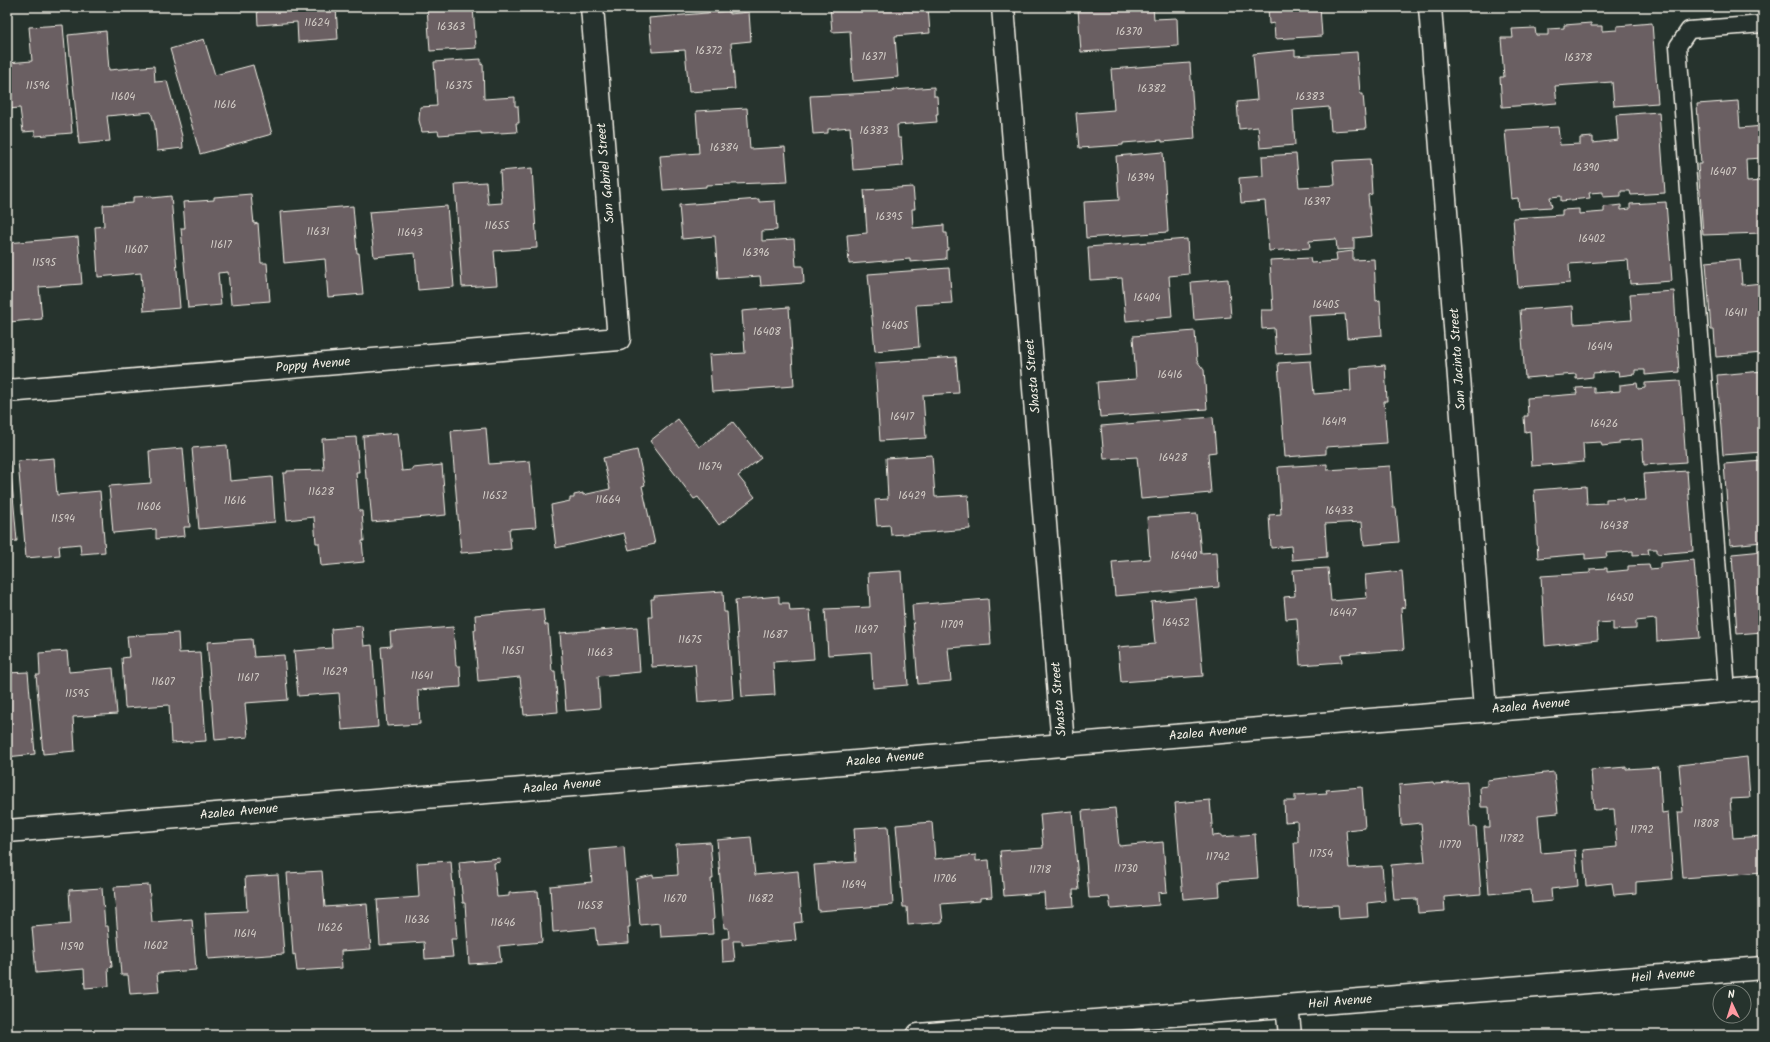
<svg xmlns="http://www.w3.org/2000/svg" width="1770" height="1042" font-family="Kalam,sans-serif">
	<rect width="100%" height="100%" fill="#26332d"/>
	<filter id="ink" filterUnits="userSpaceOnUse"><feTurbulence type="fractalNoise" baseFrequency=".025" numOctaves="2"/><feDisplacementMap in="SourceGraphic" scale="8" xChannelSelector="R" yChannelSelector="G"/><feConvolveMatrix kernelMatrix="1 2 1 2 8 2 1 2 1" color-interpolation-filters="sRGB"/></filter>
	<g filter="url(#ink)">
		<g fill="#6a5f62" stroke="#f4f1e8">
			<path d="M257 7H336L338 39 298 42 297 22 258 25Z"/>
			<path d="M427 7H473L476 48 430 51Z"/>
			<path d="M648 7H696L648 11Z"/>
			<path d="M830 7H928L930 33 895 36 898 77 853 81 850 31 832 32Z"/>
			<path d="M1069 7H1153L1154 19 1177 18 1178 46 1081 52 1078 9H1069Z"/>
			<path d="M1268 7H1320L1322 36 1275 39 1274 23 1269 24Z"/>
			<path d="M729 11V14L749 12 751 41 731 43 735 89 689 92 685 50 652 52 649 18Z"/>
			<path d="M1591 23V26H1602V31L1617 30V26L1652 23 1658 103 1614 106 1612 82 1555 86 1557 103 1502 107 1500 77H1504L1501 38H1513L1512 29 1535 28 1536 35H1548V29L1564 28V25Z"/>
			<path d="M63 25 72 133 35 136V131L23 132 20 108 7 109V63L32 61 29 27Z"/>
			<path d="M106 31 109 70 154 66 155 82 167 81 182 136 183 148 157 151 155 126 151 112 107 116 110 141 79 144 68 35Z"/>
			<path d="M204 39 215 75 253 65 272 134 200 154 170 49Z"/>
			<path d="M1295 50V56L1357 52 1360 94H1363L1366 129 1331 131 1329 107 1293 110 1295 145 1260 148 1258 127 1239 129 1237 102 1257 100 1253 54Z"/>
			<path d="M481 59V65L483 64 484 99 515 97V106H518L519 123H516L517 132 481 134V132L439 135 438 131 422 132 419 120 420 107 437 106 434 62Z"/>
			<path d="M1190 63 1195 139 1162 142V140L1123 143V145L1079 148 1076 113 1114 110 1111 69Z"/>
			<path d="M934 87V96H937L938 114H936L937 122 897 125 898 138H901L903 166 853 170 850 127 828 129V133L813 134 810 96 893 92V90Z"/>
			<path d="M1738 101 1740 128 1763 126V158L1746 159 1747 182 1763 181V233L1703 235 1698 164H1701L1697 104Z"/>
			<path d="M747 108 750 149 785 147 788 182 706 185V187L663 190 660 156 699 153 696 111Z"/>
			<path d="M1659 112 1665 193 1631 195 1630 191H1621V196L1603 197V192L1589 193 1590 198 1561 201V196L1550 197 1552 207 1519 209 1518 198 1511 199 1505 130 1558 127 1560 145 1580 144V138L1593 137V143L1618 140 1616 115Z"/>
			<path d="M1163 152 1168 232 1086 238 1084 202 1119 200 1116 156Z"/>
			<path d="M1296 154 1299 187 1335 185 1333 161 1370 159 1372 194 1368 195 1372 236 1354 238V249L1337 250 1336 239 1309 241 1310 248 1269 251 1265 201 1241 203 1239 178 1263 176 1262 156Z"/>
			<path d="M532 168 537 248 494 251 497 285 462 287 455 184 486 182 488 204 502 203 500 171Z"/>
			<path d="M913 187 915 209H912L913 228 944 225V233H947L948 250H946V259L910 262V259L849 264 847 235 867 233 864 190Z"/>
			<path d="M251 194 254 224 258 223 261 263H267L270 301 231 304 228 272 218 273 221 305 188 308 181 228H185L183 202 214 200V197Z"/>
			<path d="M152 196V198L171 196 180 308 144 311 141 273 98 277 95 227 104 226 103 205 133 203V197Z"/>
			<path d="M759 199V202L775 201 777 230 762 231V241L794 239 796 266H803L804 283 761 286 760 276 718 279 715 236 682 239 679 205Z"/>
			<path d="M1666 202 1672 281 1630 284 1628 260 1569 264 1570 283 1518 287 1513 218 1562 215V210L1579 209V214L1604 212V207L1621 205V210L1630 209V204Z"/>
			<path d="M353 206 357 253H359L363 294 328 297 325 259 284 263 280 212Z"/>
			<path d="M447 206 454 287 418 290 415 253 374 257 369 212Z"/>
			<path d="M78 237 82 284 39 287 42 319 9 322 7 299V243Z"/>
			<path d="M1187 239 1189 274 1169 276 1172 317 1126 321 1122 278 1090 280 1088 247Z"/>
			<path d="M1353 251V260L1374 259 1376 301 1380 300 1382 335 1347 338 1345 314 1309 316 1312 352 1276 354 1274 328 1262 329 1261 310H1273L1270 260 1310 258 1311 263 1337 261 1336 253Z"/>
			<path d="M1740 259 1742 285 1762 283 1763 353 1716 357 1714 330H1711L1706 262Z"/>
			<path d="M949 268 952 303 916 305 919 347 875 351 868 274Z"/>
			<path d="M1228 279 1231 317 1194 320 1191 282Z"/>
			<path d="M1674 291 1679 372 1645 375V370H1635V374L1619 376 1618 371 1593 373V377L1576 379V374L1525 378 1520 310 1573 306 1574 324 1632 320 1630 294Z"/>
			<path d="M789 307 794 386 712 392 709 355 745 353 742 311Z"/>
			<path d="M1195 331 1197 361 1204 370 1207 409 1100 417 1097 382 1136 379 1133 336Z"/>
			<path d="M956 357 959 393 923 395 926 438 880 441 875 363Z"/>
			<path d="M1311 361 1314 394 1351 391 1350 368 1385 365 1387 401H1384L1387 443 1326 447V454L1285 457 1278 363Z"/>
			<path d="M1763 371V452L1723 455 1717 375Z"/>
			<path d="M1680 381 1686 462 1644 465 1642 439 1619 441V444L1602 446 1601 442 1583 443 1584 462 1532 466 1530 431 1525 432 1524 416H1528L1527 398 1577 394 1576 388 1594 387V393L1620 391V385L1637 383 1638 389 1645 388V383Z"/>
			<path d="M1213 417 1216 452 1208 453 1211 493 1141 499 1137 457 1104 459 1101 426Z"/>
			<path d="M678 419 699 447 733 422 761 458 738 476 755 497 719 525 698 497 694 499 650 441Z"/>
			<path d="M486 428 489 464 530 461 536 527 509 529 511 549 461 553 451 431Z"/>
			<path d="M398 433 402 471 413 470V468L442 465 446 515 372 522 368 478H366L363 436Z"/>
			<path d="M356 437 359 472H356L359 511H362L364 541H362L364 562 321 566 319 543H316L314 517 287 520 283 473H287V471L324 470 322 439Z"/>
			<path d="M227 445 230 481 272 477 275 522 199 529 192 448Z"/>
			<path d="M183 448 190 527H184L185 536 156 539V529L113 533 109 486 151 483 149 451Z"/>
			<path d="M637 450 645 485 642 486 655 544 629 550 624 533 556 548 551 505 570 501V498H574V495L583 493V495L610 489 603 458Z"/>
			<path d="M932 455 935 497 968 495 970 529 891 535 890 525 877 526 875 500 888 499 886 458Z"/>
			<path d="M54 458 57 495 100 491 105 552 81 554 80 544 59 546 60 555 26 558 18 461Z"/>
			<path d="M10 461 17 541 7 542V462Z"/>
			<path d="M1763 461V542L1730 545 1724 464Z"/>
			<path d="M1327 464V470L1390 466 1393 508H1396L1399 542 1364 545 1362 522 1325 524 1327 557 1292 560 1291 546 1271 548 1269 515 1281 514 1278 467Z"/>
			<path d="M1687 471 1693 551 1657 554V549H1648L1649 554 1633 555V551L1606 553 1607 557 1585 559V554L1538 558 1534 490 1586 486 1587 504 1606 503V499L1623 498V501L1646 500 1644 474Z"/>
			<path d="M1197 514 1201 553 1217 552 1219 587 1115 596 1112 562 1150 559 1147 517Z"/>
			<path d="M1763 551V632L1737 634 1732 554Z"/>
			<path d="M1694 560 1700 638 1657 641 1656 619 1636 621V629L1613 630V622L1597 623 1598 640 1545 646 1541 576 1590 573V569L1607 568V572L1628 570V566L1649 565 1650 569 1660 568V563Z"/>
			<path d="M1328 568 1331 601 1367 598 1365 575 1402 571 1405 607 1401 608 1404 650 1341 654 1342 662 1300 665 1297 618 1286 619 1284 597 1295 596 1293 570Z"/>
			<path d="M901 571 908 685 873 688 871 652 828 655 825 609 870 607 868 573Z"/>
			<path d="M723 591 724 612H727L733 699 698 702 695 664 652 667 649 617H652L651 599H654V596Z"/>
			<path d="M779 596V603H789L790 611 810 610 814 659 773 662 775 695 742 697 735 600Z"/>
			<path d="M1196 598 1203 676 1121 682 1118 647 1155 644 1151 602Z"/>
			<path d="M988 599 991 645 948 648 951 681 918 684 912 605Z"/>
			<path d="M543 609 545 625H548L552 671H555L558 712 524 715 520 677 478 681 474 630H476L475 615Z"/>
			<path d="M362 626 364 646 372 645 378 727 342 730 339 693 298 696 294 651 332 648 331 629Z"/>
			<path d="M453 627 456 666H460L461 687 418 690 420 724 387 726 381 647 391 646 390 632Z"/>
			<path d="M637 627 640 672 598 676 600 708 566 711 560 633Z"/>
			<path d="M178 633 179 653 200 652 206 741 171 743 169 705 125 708 122 658 129 657 127 636Z"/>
			<path d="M252 639 254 657 284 655 288 700 245 703 248 737 215 740 207 642Z"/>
			<path d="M67 651 69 672 113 668 117 714 73 717 75 751 43 754 36 675H40L39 653Z"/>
			<path d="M28 672 35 754 7 757V673Z"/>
			<path d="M1747 757 1750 798 1730 799 1733 838 1763 836V872L1683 878 1678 812H1683L1679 765Z"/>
			<path d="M1626 767V769L1659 767 1662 813 1668 812 1673 879 1636 882V893L1614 895 1612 883 1586 886 1583 850 1617 847 1614 809 1594 810 1591 770Z"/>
			<path d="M1554 772 1558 813 1538 815 1541 853 1575 850 1578 886 1551 889 1552 901 1532 903 1531 890 1489 894 1484 827H1490L1489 807H1481L1480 787 1487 786V780Z"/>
			<path d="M1433 782 1434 784 1467 782 1470 827H1476L1481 894 1444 897 1445 911 1418 913 1417 899 1394 900 1391 865 1425 862 1421 823 1401 825 1399 785Z"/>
			<path d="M1362 787 1365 828 1346 830 1349 868 1382 866 1385 901 1367 903 1368 917 1339 919 1338 905 1298 907 1294 842H1298L1297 821 1285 822 1284 801H1295V795L1327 793 1326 790Z"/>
			<path d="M1210 800 1213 836 1222 835V837L1255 834 1258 878 1219 881 1220 896 1183 899 1175 803Z"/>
			<path d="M1115 808 1119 846 1163 842 1167 892 1158 893 1159 905 1111 909 1109 897 1089 898 1082 811Z"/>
			<path d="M1072 811 1079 890H1073L1074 906 1045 908 1044 893 1004 896 1000 851 1043 848 1040 814Z"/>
			<path d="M932 822 935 859 976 855V861L989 860 992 897 980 898V901L941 904 943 922 908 925 907 907H903L896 825Z"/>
			<path d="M888 826 893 905 818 911 814 865 856 862 854 828Z"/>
			<path d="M751 837 755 875 798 871 802 922 794 923 796 940 742 945V941H733L735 961 723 962 722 939 729 938 728 928H724L717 840Z"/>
			<path d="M710 842 713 879H711L714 919 712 920 713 934 661 937 660 923 640 925 636 879 653 875V877L678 875 676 844Z"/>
			<path d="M624 847 630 927H628L629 943 597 945 595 928 553 932 550 886 592 882 589 850Z"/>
			<path d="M500 858V862L494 863 497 897 509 896V893L538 891 542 942 499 946 501 962 469 964 465 903H463L459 862Z"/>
			<path d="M451 861 457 939H451L453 957 425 959 424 942 380 945 377 900 419 897 417 863Z"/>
			<path d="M322 871 325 907 367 904 371 949 341 951 342 968 297 971 295 954 293 955 287 873Z"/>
			<path d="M278 875 284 954 208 959 205 913 247 911 245 877Z"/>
			<path d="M149 885 152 922 192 919 196 970 157 973 159 992 130 994 128 975H121L114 887Z"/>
			<path d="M102 888 105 926H108L112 967 108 968 109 986 85 988 84 969 36 973 32 927 71 924 69 890Z"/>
		</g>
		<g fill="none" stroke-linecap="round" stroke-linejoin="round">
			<g stroke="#f4f1e8" stroke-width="19">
				<path id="lane" d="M1727 691 1678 46 1689 30 1763 24"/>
			</g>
			<g stroke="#f4f1e8" stroke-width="25">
				<g id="street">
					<path d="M1003 7 1063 745"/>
					<path d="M1430 7 1485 710"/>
					<path d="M7 391 619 339 592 7"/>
					<path d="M7 831 1763 688"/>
					<path d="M1287 1006 1290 1035"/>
					<path d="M918 1035 1763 968"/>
				</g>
			</g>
			<use href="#lane" stroke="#26332d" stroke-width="16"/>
			<use href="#street" stroke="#26332d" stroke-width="22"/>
		</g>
	</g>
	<g text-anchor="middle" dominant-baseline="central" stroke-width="3" stroke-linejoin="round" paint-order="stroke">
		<g font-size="11" fill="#d2ccc6">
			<text x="317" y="23">11624</text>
			<text x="451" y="27">16363</text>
			<text x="1129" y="32">16370</text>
			<text x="709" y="51">16372</text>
			<text x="874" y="57">16371</text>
			<text x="1578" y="58">16378</text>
			<text x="38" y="86">11596</text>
			<text x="459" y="86">16375</text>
			<text x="1152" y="89">16382</text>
			<text x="123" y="97">11604</text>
			<text x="1310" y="97">16383</text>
			<text x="225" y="105">11616</text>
			<text x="874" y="131">16383</text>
			<text x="724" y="148">16384</text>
			<text x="1586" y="168">16390</text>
			<text x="1723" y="172">16407</text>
			<text x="1141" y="178">16394</text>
			<text x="1317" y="202">16397</text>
			<text x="889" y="217">16395</text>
			<text x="497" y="226">11655</text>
			<text x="318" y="232">11631</text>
			<text x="410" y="233">11643</text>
			<text x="1592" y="239">16402</text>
			<text x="221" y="245">11617</text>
			<text x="136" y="250">11607</text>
			<text x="756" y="253">16396</text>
			<text x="44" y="263">11595</text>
			<text x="1147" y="298">16404</text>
			<text x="1326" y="305">16405</text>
			<text x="1736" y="313">16411</text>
			<text x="895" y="326">16405</text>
			<text x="767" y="332">16408</text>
			<text x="1600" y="347">16414</text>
			<text x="1170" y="375">16416</text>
			<text x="902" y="417">16417</text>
			<text x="1334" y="422">16419</text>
			<text x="1604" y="424">16426</text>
			<text x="1173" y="458">16428</text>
			<text x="710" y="467">11674</text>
			<text x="321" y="492">11628</text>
			<text x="495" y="496">11652</text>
			<text x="912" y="496">16429</text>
			<text x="608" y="500">11664</text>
			<text x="235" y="501">11616</text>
			<text x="149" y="507">11606</text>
			<text x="1339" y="511">16433</text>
			<text x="63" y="519">11594</text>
			<text x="1614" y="526">16438</text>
			<text x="1184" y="556">16440</text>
			<text x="1620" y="598">16450</text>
			<text x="1343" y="613">16447</text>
			<text x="1176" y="623">16452</text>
			<text x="952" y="625">11709</text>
			<text x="866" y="630">11697</text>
			<text x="775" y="635">11687</text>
			<text x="690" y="640">11675</text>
			<text x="513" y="651">11651</text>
			<text x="600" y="653">11663</text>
			<text x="335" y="672">11629</text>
			<text x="422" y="676">11641</text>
			<text x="248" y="678">11617</text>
			<text x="163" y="682">11607</text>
			<text x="77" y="694">11595</text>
			<text x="1706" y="824">11808</text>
			<text x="1642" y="830">11792</text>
			<text x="1512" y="839">11782</text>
			<text x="1450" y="845">11770</text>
			<text x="1321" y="854">11754</text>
			<text x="1218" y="857">11742</text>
			<text x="1126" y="869">11730</text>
			<text x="1040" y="870">11718</text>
			<text x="945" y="879">11706</text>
			<text x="854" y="885">11694</text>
			<text x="675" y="899">11670</text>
			<text x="761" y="899">11682</text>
			<text x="590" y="906">11658</text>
			<text x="417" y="920">11636</text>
			<text x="503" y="923">11646</text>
			<text x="330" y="928">11626</text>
			<text x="245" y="934">11614</text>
			<text x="156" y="946">11602</text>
			<text x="72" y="947">11590</text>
		</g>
		<g font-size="13" fill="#f4f1e8" stroke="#26332d">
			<text transform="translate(606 173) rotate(-95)">San Gabriel Street</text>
			<text transform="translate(1458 359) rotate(-94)">San Jacinto Street</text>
			<text transform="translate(313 365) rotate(-5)">Poppy Avenue</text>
			<text transform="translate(1033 376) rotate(-95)">Shasta Street</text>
			<text transform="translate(1059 699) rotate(-95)">Shasta Street</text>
			<text transform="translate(1531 706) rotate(-5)">Azalea Avenue</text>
			<text transform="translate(1208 733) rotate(-5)">Azalea Avenue</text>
			<text transform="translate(885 759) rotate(-5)">Azalea Avenue</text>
			<text transform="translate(562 786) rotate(-5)">Azalea Avenue</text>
			<text transform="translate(239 812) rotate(-5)">Azalea Avenue</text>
			<text transform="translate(1663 976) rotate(-5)">Heil Avenue</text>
			<text transform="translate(1340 1002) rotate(-5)">Heil Avenue</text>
		</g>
	</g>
	<rect width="1770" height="1042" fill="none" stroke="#26332d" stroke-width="24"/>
	<rect x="12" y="12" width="1746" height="1018" fill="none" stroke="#f4f1e8" stroke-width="1.5" filter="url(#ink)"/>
	<g transform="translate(1732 1004) rotate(356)"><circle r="19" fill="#26332d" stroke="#787f78"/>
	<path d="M0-3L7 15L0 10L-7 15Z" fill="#ff9aa2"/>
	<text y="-6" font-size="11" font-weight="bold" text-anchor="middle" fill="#f4f1e8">N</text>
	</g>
</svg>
